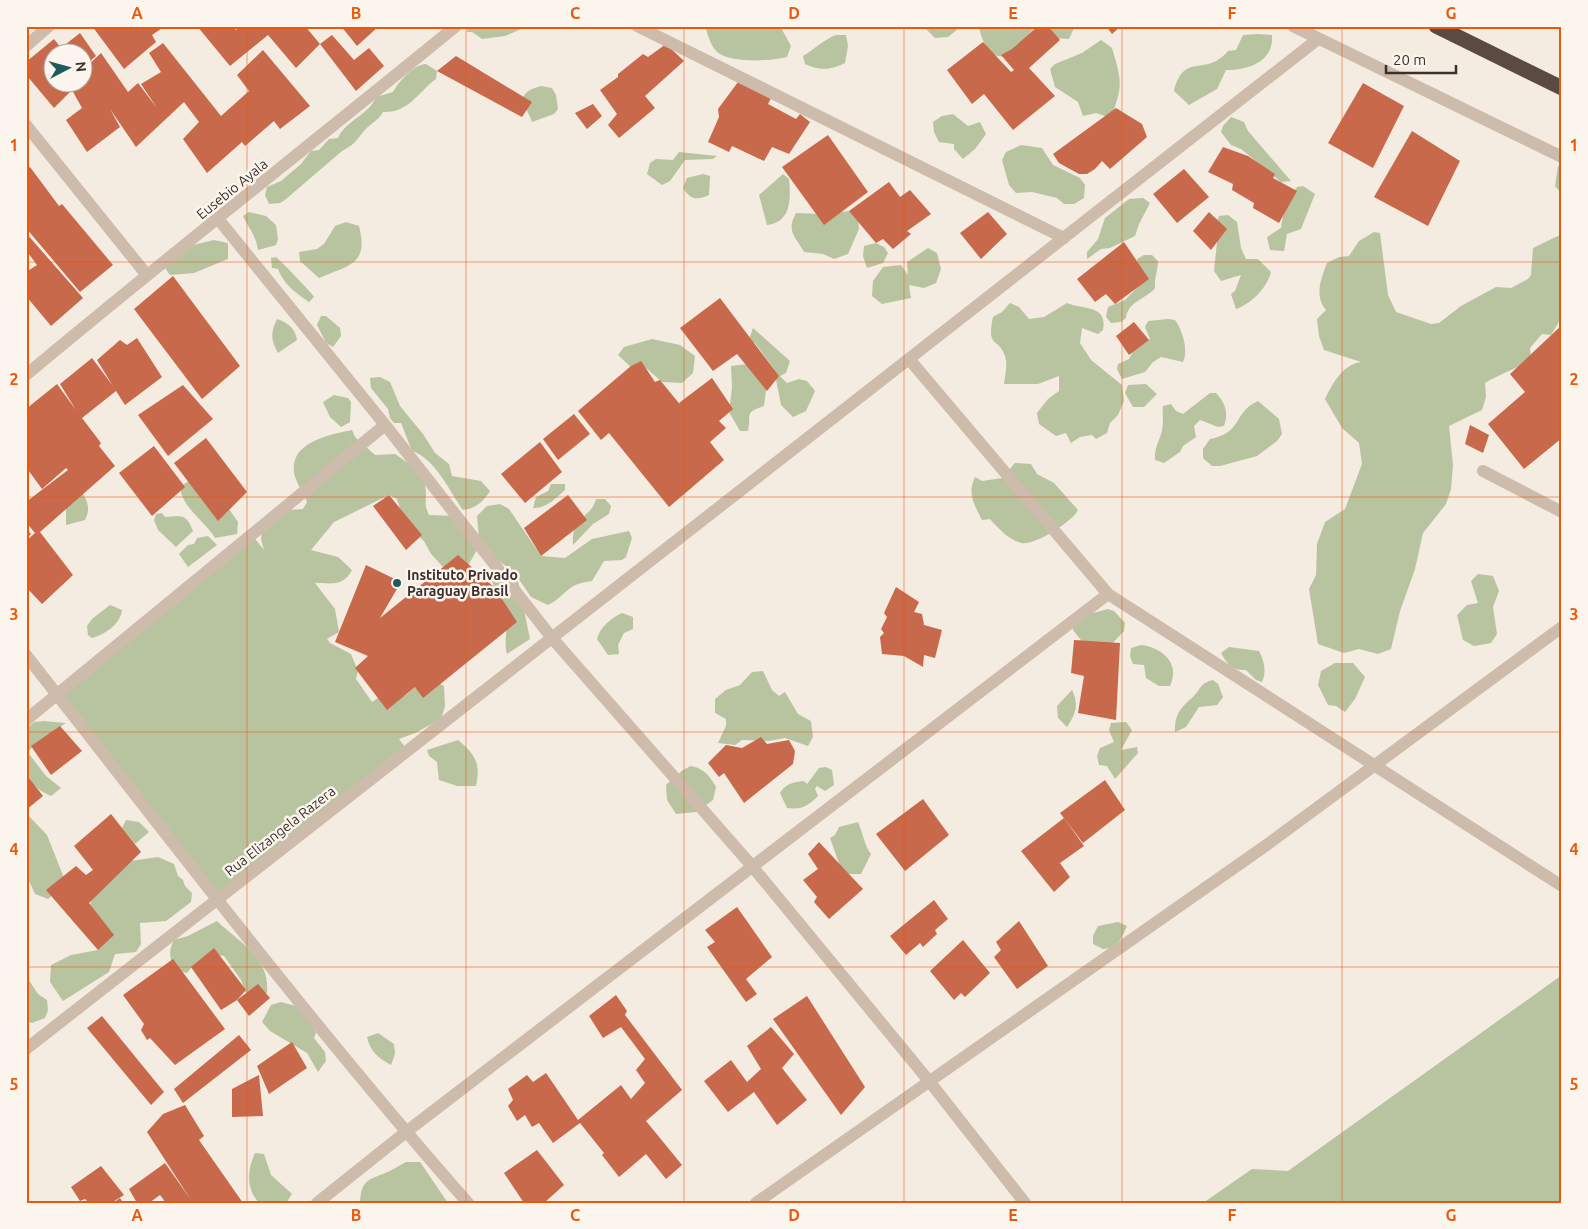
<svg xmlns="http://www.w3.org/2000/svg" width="1588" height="1229" font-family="Ubuntu,sans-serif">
	<rect width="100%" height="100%" fill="#f4ebe1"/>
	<g fill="#b8c4a0">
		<path d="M468 26H528L505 36 482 39 472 32H467Z"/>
		<path d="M705 26H780L791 46 787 57C771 61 735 63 720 54 711 49 708 35 705 26Z"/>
		<path d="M923 26H959V28L948 37 935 38Z"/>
		<path d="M979 26H1036L1010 55C1006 56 1001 57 998 56 987 55 980 35 979 26Z"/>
		<path d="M1050 26H1075L1069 39 1055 38Z"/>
		<path d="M1258 34 1272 35C1274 62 1248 70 1226 70L1217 89 1189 105 1174 91C1184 51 1205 78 1228 51L1236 50 1243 35Z"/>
		<path d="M836 35H846L848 46 845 63C832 70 818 71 805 64L803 56C815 49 823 40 836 35Z"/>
		<path d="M1101 40 1112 48C1122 82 1123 85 1111 118L1096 113 1083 116 1078 102 1055 87 1050 69 1055 64 1082 53Z"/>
		<path d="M426 64 437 71 436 79C417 93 409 113 383 112 379 119 375 121 369 126 358 136 358 143 342 151L286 199 280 203 269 204 265 195 267 187 281 181 301 164 311 151 319 150 329 139 338 138C347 119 368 116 376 97L393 92C400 80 413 65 426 64Z"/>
		<path d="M541 86 552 88 556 95 558 109 554 114 532 122C526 104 512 94 541 86Z"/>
		<path d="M953 114 968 126 980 122 986 134 975 149 963 159 954 149V144L939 142 934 132 933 122 942 116Z"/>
		<path d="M1231 117 1244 122 1248 131 1291 181 1281 182 1241 149 1231 145 1221 132 1223 126Z"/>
		<path d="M1021 145 1042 148 1053 165 1080 178 1085 185 1084 198 1074 204H1064L1057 198 1032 192 1016 193 1009 185 1002 160 1006 152Z"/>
		<path d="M679 152 717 156 713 159 685 160 670 181 662 185 647 174 650 163 656 159 673 160Z"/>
		<path d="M1562 165V194L1555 186 1558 166Z"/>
		<path d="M703 174 710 176 709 195C696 201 690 199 683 188L687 178Z"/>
		<path d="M783 174 789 179C791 199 791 222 767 225L759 195Z"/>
		<path d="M1303 186 1315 194 1301 229 1287 234 1284 251 1270 250 1267 237 1281 228C1283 212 1287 200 1297 187Z"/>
		<path d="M1143 198 1150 203 1139 224 1135 236 1110 248 1101 249 1087 259V252L1098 239 1105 218 1129 199Z"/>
		<path d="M849 211 858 215 859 229 848 254 834 259 823 254 804 252C795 236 786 231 796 213L820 214Z"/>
		<path d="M249 212 266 216 276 225 278 239 276 245 258 250C256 235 249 229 243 216Z"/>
		<path d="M1228 215 1237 222 1241 248 1246 259H1258L1271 272C1267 288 1251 304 1236 309L1231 294 1235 291 1241 275 1221 281 1214 271 1217 242 1214 228 1219 216Z"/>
		<path d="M346 222 359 226C369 265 349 265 319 278L300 261 299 252 317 249 324 244 335 226Z"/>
		<path d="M1374 232 1380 233 1388 295 1396 312 1431 324 1439 323 1461 306 1496 287 1511 288 1528 279 1531 275 1533 248 1562 234V317L1551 335 1542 334 1530 348 1531 360C1516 369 1500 374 1485 383L1486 397 1482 410 1449 426 1453 465 1451 489 1446 504 1423 533 1415 569 1400 611 1391 649 1378 654 1359 649 1344 653 1318 644 1309 589 1316 575 1317 544 1325 522 1345 509 1362 464 1359 443 1342 428 1325 399C1333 383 1342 365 1361 362L1324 350 1319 336 1317 319 1326 310C1314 296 1321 279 1327 263L1339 257 1349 256 1359 241Z"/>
		<path d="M214 240 228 243V259L194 273 170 275 165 268 181 248Z"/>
		<path d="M876 243 884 247 888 253 883 263 867 268 863 256 864 246Z"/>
		<path d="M928 248 937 253 941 269 936 283 924 288 909 285 911 298 882 304 872 296 873 281 883 267 901 265 908 275 907 262Z"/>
		<path d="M1144 255H1152L1158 261C1158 271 1154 278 1155 288 1145 300 1128 301 1126 318L1121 322 1111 323 1106 317 1108 307 1125 300 1142 283 1137 259Z"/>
		<path d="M276 257C279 259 313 294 314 297L309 302C296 293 284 285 278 269L272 268 271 258Z"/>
		<path d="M1010 303 1019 307 1029 319 1044 317 1067 303C1082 310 1108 304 1103 330L1098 334 1082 328 1080 343 1091 360 1122 385 1124 401 1118 415 1110 423 1107 433 1096 439 1092 435 1080 437 1071 443 1066 433 1056 436 1039 424 1037 413 1048 399 1059 391V376L1038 384H1004C1005 375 1008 365 1005 356 999 337 986 349 993 317L1002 312Z"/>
		<path d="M321 316H326L340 328 341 336 333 347 326 343 317 325Z"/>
		<path d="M277 319C288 323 295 328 297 340L278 353C271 340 270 333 277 319Z"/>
		<path d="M1168 319 1175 320C1182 329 1189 351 1183 362L1161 357 1153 362 1145 372 1122 379 1117 369 1118 364 1129 359 1134 350 1150 339 1145 327 1148 321Z"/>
		<path d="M753 328 790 361 786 373 780 376 787 383 799 379 807 381 815 391 806 411 793 417 781 405 774 369 755 343 748 342Z"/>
		<path d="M652 339 680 345 695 356 693 373 682 383 662 382 646 368 634 370 618 355 624 347Z"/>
		<path d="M748 364 767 383 764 406C743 413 752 414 748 431H740L729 412 732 388 731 366Z"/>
		<path d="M380 377 390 382 400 406 423 434 435 453 449 464 452 476 481 481 490 491C484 501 475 509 463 510 450 492 435 458 412 451L401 423H394L390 418 388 409 371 388 370 378Z"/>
		<path d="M1146 384 1157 394 1144 407H1133L1125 393 1128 385Z"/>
		<path d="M1210 393H1216C1225 402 1229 413 1224 426L1218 427 1200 420 1194 426 1196 437 1183 446 1180 452 1164 463 1155 460C1154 447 1160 441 1162 430 1164 421 1162 414 1163 406L1171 404 1176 411 1183 414Z"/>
		<path d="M334 395 348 398 351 402 350 422 341 427 330 417 323 402Z"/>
		<path d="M1258 401 1279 419 1282 434 1277 441 1257 456 1220 466H1212L1203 458V449L1210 439C1243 433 1233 412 1258 401Z"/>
		<path d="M352 430 355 437 375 455 395 454C408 463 426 474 426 493 426 504 424 504 429 515L456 516 478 548 469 564 443 567 431 554 424 541 405 525 397 499 389 495 334 522 311 550 338 557 352 570C343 587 332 583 315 583L335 609 339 632 327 639 330 643 351 654 358 671 356 679 372 702 378 698 392 699 406 695 415 687 433 680 444 686 445 706 441 719 415 733 399 739 408 751 217 898 58 695 252 535 264 550 261 539 263 522 287 510 303 509 307 502C304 494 298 486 295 477 286 443 328 435 352 430Z"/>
		<path d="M1015 463 1031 464 1037 474 1054 483 1078 510C1073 521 1035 546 1021 543 1008 539 999 529 990 519L982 520C974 504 967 494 975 477L982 481 1002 478Z"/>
		<path d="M190 480 229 509 238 522 237 534 215 538C205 521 182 508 180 487Z"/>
		<path d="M551 484H565V490C556 498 546 509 533 508L536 497 548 491Z"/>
		<path d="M78 487C86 498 92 506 85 520L66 525V504Z"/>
		<path d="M596 499H605L611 506 609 514 593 524 573 545C571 515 591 519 596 499Z"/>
		<path d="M500 504 509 509 541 556 565 558 592 539 629 531 632 538 626 557 622 560 604 561 592 581C565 584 569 594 548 605L531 597 514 572 499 561 479 538 477 516 487 506Z"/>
		<path d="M162 513 165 517C182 516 186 513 193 531L176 547 158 530 154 520 156 514Z"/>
		<path d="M208 536 217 545 188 567 179 554 188 545 194 544 197 538Z"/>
		<path d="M499 574 508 575 518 581 530 639 507 654C503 641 509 626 506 614 502 603 496 593 492 581Z"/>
		<path d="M1478 574 1493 576 1499 591 1493 607 1497 634 1491 643 1474 646 1463 640 1457 615 1467 605 1478 603 1471 581Z"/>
		<path d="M110 605 122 610C120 625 105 634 92 638L88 635 87 626 92 619Z"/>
		<path d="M1108 609 1114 611 1125 623 1124 631 1108 648 1084 644 1073 630 1074 618Z"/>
		<path d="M622 613 633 617V629L624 633 618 645 619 654 608 655 597 639C600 627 611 618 622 613Z"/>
		<path d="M1141 645C1162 647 1181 664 1170 686H1159L1146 678 1144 665 1133 664 1130 656 1131 648Z"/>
		<path d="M1229 647 1259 651C1264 660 1267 672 1262 682L1256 680 1246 670C1233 671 1227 664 1221 653Z"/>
		<path d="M1335 663H1353L1365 677 1355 699 1345 712 1336 706 1328 705 1318 685 1321 671Z"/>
		<path d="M763 671 772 690 779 696 785 692 798 714 811 721 813 737 808 746 785 738 769 741 742 740 735 745 718 743 726 726V719L715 713V699L726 690 740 685 752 672Z"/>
		<path d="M1213 680 1218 684 1223 697 1217 705 1199 707 1186 727 1175 732C1174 715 1181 707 1192 698 1202 689 1198 684 1213 680Z"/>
		<path d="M1072 690C1079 705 1076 713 1067 727L1058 718 1057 706Z"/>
		<path d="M43 721 66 723 35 744 29 751 26 749V729L34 722Z"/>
		<path d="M1126 722 1132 730 1121 750 1137 747 1138 753 1115 779 1107 766 1099 765 1097 756 1100 748 1114 742 1109 730 1111 723Z"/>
		<path d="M458 740C475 754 481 763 476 786H457L439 780 437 762 429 756 427 750Z"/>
		<path d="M26 750 46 776 61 788 51 796C27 785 26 774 26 750Z"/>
		<path d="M691 766C704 769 709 775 716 787L713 800 696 812 676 814 667 800 666 785 683 770Z"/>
		<path d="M826 767 832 770 834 785 825 791 817 786 815 789 818 796C808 806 802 810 787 808L780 793C785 784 794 782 804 781L807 784 819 768Z"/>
		<path d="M26 813 47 835 66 883 48 899 35 894 26 874Z"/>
		<path d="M126 820 139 822 149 832 135 844 122 828Z"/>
		<path d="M858 822C863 833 864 845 871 854L861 874H849L840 866 830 838 835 835 839 827Z"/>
		<path d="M158 857 174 864 178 876 183 880 185 886 192 893 191 902 166 921 140 923 141 944 136 952 115 954 109 972 63 1001 50 982 51 965 71 955 98 950 105 938 90 908 92 895 123 862Z"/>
		<path d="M217 921C240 943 270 957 267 993H246L241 980 224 956C207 954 198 960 187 973L176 970C169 959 168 951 174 940L188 936Z"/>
		<path d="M1118 922 1127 926 1121 939 1111 948 1103 949 1093 944V936L1098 926Z"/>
		<path d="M1562 975V1203H1203L1252 1169 1288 1171Z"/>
		<path d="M26 976 38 994 47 1000 48 1010 45 1018 32 1023 26 1021Z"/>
		<path d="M281 1002 299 1007 316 1033 314 1038 325 1052 326 1061 318 1072 307 1053 270 1031 262 1022 271 1005Z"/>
		<path d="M378 1033 394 1044 395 1054 391 1065C378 1058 370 1051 367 1037Z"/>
		<path d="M255 1153 264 1154 271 1175 292 1194 286 1203H259C246 1188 247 1170 255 1153Z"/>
		<path d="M406 1162H420L448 1203H360C361 1183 366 1180 383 1174 391 1171 398 1166 406 1162Z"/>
	</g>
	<g fill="#c8694b">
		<path d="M92 26H165L152 35 156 42 124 69Z"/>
		<path d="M197 26H232L236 30 241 26H305L320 44 296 68 268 35 230 66Z"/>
		<path d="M341 26H379L357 46Z"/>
		<path d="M1038 26H1048L1060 40 1029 68 1055 96 1013 130 984 94 972 104 947 70 983 42 1011 72 1014 70 1001 55 1012 49Z"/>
		<path d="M1106 26H1121L1112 34Z"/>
		<path d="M80 33 96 56 82 68V52H52V82H82V71L101 53 128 92 138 83 157 108 141 84 161 72 149 53 163 43 221 116 249 91 237 75 263 50 310 106 280 129 274 121 245 146 242 142 207 173 183 139 199 122 184 102 136 147 110 109 120 127 87 152 66 120 82 108 72 90 54 108 28 77 26 71V62L54 39 61 48Z"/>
		<path d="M332 35 354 60 369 48 384 66 356 91 320 44Z"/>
		<path d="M666 44 684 61 645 96 655 108 619 138 608 125 617 114 600 90 618 77V74L643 54 648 57Z"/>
		<path d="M456 56 532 102 522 117 437 71Z"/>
		<path d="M738 82 771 98 768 104 796 119 800 114 810 122 789 154 772 147 764 161 732 146 729 152 708 142 719 117 718 109Z"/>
		<path d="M1363 83 1404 106 1373 168 1328 143Z"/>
		<path d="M593 104 602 116 587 129 575 113Z"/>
		<path d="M1116 108 1142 124 1147 137 1110 169 1102 161 1095 169 1087 174H1079L1059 163 1053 154Z"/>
		<path d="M1412 131 1460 161 1428 226 1374 197Z"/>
		<path d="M828 135 868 192 824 225 782 167Z"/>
		<path d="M1223 147 1248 156 1275 174 1273 178 1297 191 1279 223 1253 208 1254 203 1232 190 1233 184 1208 172Z"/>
		<path d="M30 167 59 206 62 204 113 265 80 292 26 228V169Z"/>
		<path d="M1184 169 1209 197 1177 223 1153 194Z"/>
		<path d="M889 182 900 197 910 190 931 214 907 231 911 234 893 249 883 239 876 243 849 211Z"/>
		<path d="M988 212 1007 234 981 259 960 233Z"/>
		<path d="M1209 212 1227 229 1211 250 1193 231Z"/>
		<path d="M26 233 83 298 51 326 26 296V272L37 265 26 250Z"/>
		<path d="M1124 242 1149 279 1115 304 1106 294 1095 302 1077 279Z"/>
		<path d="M173 276 240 366 202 399 134 309Z"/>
		<path d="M720 298 779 376 767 391 737 354 713 371 680 328Z"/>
		<path d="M1134 322 1149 340 1129 355 1116 336Z"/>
		<path d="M1562 325V438L1524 469 1488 424 1525 392 1510 374Z"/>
		<path d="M137 338 162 377 125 405 116 391 82 418 101 443 99 446 115 466 40 532 73 575 42 604 26 587V541L35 533 26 522V502L68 470 66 468 42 489 26 467V409L57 384 76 410 60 384 92 358 113 386 97 360 120 340 127 345Z"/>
		<path d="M641 361 655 382 660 380 682 407 679 403 712 378 733 409 719 421 726 428 710 442 724 460 669 507 609 433 601 440 578 411 631 366Z"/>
		<path d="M183 385 213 419 168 456 138 415Z"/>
		<path d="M574 414 590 434 558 460 543 439Z"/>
		<path d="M1470 425 1489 435 1483 453 1465 444Z"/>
		<path d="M206 438 247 492 218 521 174 463Z"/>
		<path d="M540 442 562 472 525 503 501 474Z"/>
		<path d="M154 446 185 487 152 516 119 473Z"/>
		<path d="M389 495 422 535 406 550 373 506Z"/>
		<path d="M568 495 587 520 541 556 524 528Z"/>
		<path d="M26 528 31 534 26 539Z"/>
		<path d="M458 555 494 587 517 622 423 698 415 687 387 710 355 668 368 656 335 642 366 565 401 582 380 618Z"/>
		<path d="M896 587 919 602 914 612 922 614 924 625 942 630 935 658 924 655 923 667 904 656 882 654 880 637 884 633 881 629 887 617 884 613Z"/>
		<path d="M1074 640 1120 643 1116 720 1078 713 1084 676 1071 673Z"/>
		<path d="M60 726 82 751 51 775 31 746Z"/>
		<path d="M761 737 767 744 789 740 795 751 793 764 744 803 724 773 719 777 708 763 726 745 742 748Z"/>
		<path d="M26 774 43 796 26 810Z"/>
		<path d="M1105 780 1125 810 1083 843 1060 813Z"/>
		<path d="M923 799 949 835 905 871 876 834Z"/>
		<path d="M111 814 141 852 89 903 114 935 98 950 46 890 76 866 86 875 93 870 74 846Z"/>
		<path d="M1064 818 1084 846 1060 863 1070 877 1054 892 1021 851Z"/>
		<path d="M819 842 863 889 829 919 814 902 817 897 803 880 818 869 808 854Z"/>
		<path d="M934 900 948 919 935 930 937 934 923 947 920 943 906 955 890 936Z"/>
		<path d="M737 907 772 957 746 979 757 994 746 1002 707 947 715 942 705 930Z"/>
		<path d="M1019 921 1048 966 1017 989 994 957 1001 950 996 942Z"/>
		<path d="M963 940 990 973 965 997 961 993 954 1000 930 971Z"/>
		<path d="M214 948 246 990 237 1000 221 1010 191 967Z"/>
		<path d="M173 959 225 1029 175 1065 150 1038 147 1040 141 1030 144 1024 123 995Z"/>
		<path d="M258 984 270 998 249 1016 237 1000Z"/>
		<path d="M616 995 627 1011 625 1015 682 1090 646 1121 682 1165 666 1179 646 1154 619 1177 602 1155 604 1153 580 1123 553 1143 539 1123 532 1127 525 1115 517 1121 508 1106 513 1100 508 1089 527 1075 533 1082 546 1073 578 1120 621 1085 631 1099 645 1083 636 1070 645 1059 621 1027 603 1038 589 1016Z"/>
		<path d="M807 996 865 1087 841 1115 773 1019Z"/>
		<path d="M102 1016 164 1092 151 1105 87 1028Z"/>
		<path d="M771 1027 794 1054 782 1068 807 1100 777 1125 754 1092 728 1112 704 1081 731 1060 747 1082 761 1069 747 1046Z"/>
		<path d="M239 1035 251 1050 183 1103 174 1089Z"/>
		<path d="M292 1042 307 1068 269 1094 257 1066Z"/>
		<path d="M259 1075 263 1116 232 1117V1089Z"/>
		<path d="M185 1105 204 1136 199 1140 243 1203H166L160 1195 149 1203H137L129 1189 165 1163 191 1200 147 1132 163 1114Z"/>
		<path d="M537 1150 564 1185 544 1203H524L504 1173Z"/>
		<path d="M101 1166 124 1195 111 1203H89L85 1199 80 1201 71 1187Z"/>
		<path d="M120 1198 123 1203H113Z"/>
	</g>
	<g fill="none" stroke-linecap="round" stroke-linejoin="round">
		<g stroke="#cdbbac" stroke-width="12">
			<path d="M637 26 1064 238"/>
			<path d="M1293 26 1562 157"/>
			<path d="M26 46 49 26"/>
			<path d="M26 125 146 274"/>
			<path d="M219 220 390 431 552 638 752 866 929 1081 1025 1203"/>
			<path d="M909 359 1108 594 1562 886"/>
			<path d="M26 375C168 256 313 143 456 26"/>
			<path d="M1483 471 1562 512"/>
			<path d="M26 655C171 840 313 1027 468 1203"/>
			<path d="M26 720 385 425"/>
			<path d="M26 1049 1318 39"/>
			<path d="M317 1203 406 1132 1108 594"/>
			<path d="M756 1203 1268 844 1562 627"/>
		</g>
		<path stroke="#5c4a42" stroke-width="15" d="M1436 26 1562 88"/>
	</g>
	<path fill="none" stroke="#e8590c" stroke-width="1" stroke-opacity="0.55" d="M247 26V1203M466 26V1203M684 26V1203M904 26V1203M1122 26V1203M1342 26V1203M26 262H1562M26 497H1562M26 732H1562M26 967H1562"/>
	<circle fill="#1f5a5e" stroke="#fbf5ee" stroke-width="2" cx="397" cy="583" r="5"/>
	<g text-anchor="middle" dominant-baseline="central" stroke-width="5" stroke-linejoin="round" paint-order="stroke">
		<g font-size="14" fill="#3b302b" stroke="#fbf5ee">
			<text transform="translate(232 189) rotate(-39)">Eusebio Ayala</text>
			<text transform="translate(280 831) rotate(-38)">Rua Elizangela Razera</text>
		</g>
		<g font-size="14" font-weight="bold" fill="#3b302b" stroke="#fbf5ee" text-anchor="start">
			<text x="407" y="575">Instituto Privado<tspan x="407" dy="16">Paraguay Brasil</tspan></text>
		</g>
	</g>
	<rect width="1588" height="1229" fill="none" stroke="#fbf5ee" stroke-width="55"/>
	<g transform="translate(68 68) rotate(84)"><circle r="24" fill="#fbf5ee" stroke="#aea6a0"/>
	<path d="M0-4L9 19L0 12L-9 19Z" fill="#1f5a5e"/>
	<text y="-8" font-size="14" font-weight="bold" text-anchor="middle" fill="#3b302b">N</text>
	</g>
	<path d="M1386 65v8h70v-8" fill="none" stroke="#3b302b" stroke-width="2.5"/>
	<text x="1393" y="65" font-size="15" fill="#3b302b" stroke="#fbf5ee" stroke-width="4" paint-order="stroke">20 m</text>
	<rect x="28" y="28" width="1532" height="1174" fill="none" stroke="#e8590c" stroke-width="2"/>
	<g font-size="16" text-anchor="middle" font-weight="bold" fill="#e8590c">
		<text x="137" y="19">A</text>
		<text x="356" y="19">B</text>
		<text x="575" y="19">C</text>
		<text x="794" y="19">D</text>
		<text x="1013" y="19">E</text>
		<text x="1232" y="19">F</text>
		<text x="1451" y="19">G</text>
		<text x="14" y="151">1</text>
		<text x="1574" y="151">1</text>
		<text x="14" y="385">2</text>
		<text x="1574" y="385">2</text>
		<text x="14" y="620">3</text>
		<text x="1574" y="620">3</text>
		<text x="14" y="855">4</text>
		<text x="1574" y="855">4</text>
		<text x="14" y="1090">5</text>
		<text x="1574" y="1090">5</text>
		<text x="137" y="1221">A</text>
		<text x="356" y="1221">B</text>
		<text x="575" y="1221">C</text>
		<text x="794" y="1221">D</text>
		<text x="1013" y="1221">E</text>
		<text x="1232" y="1221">F</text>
		<text x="1451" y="1221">G</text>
	</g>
</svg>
